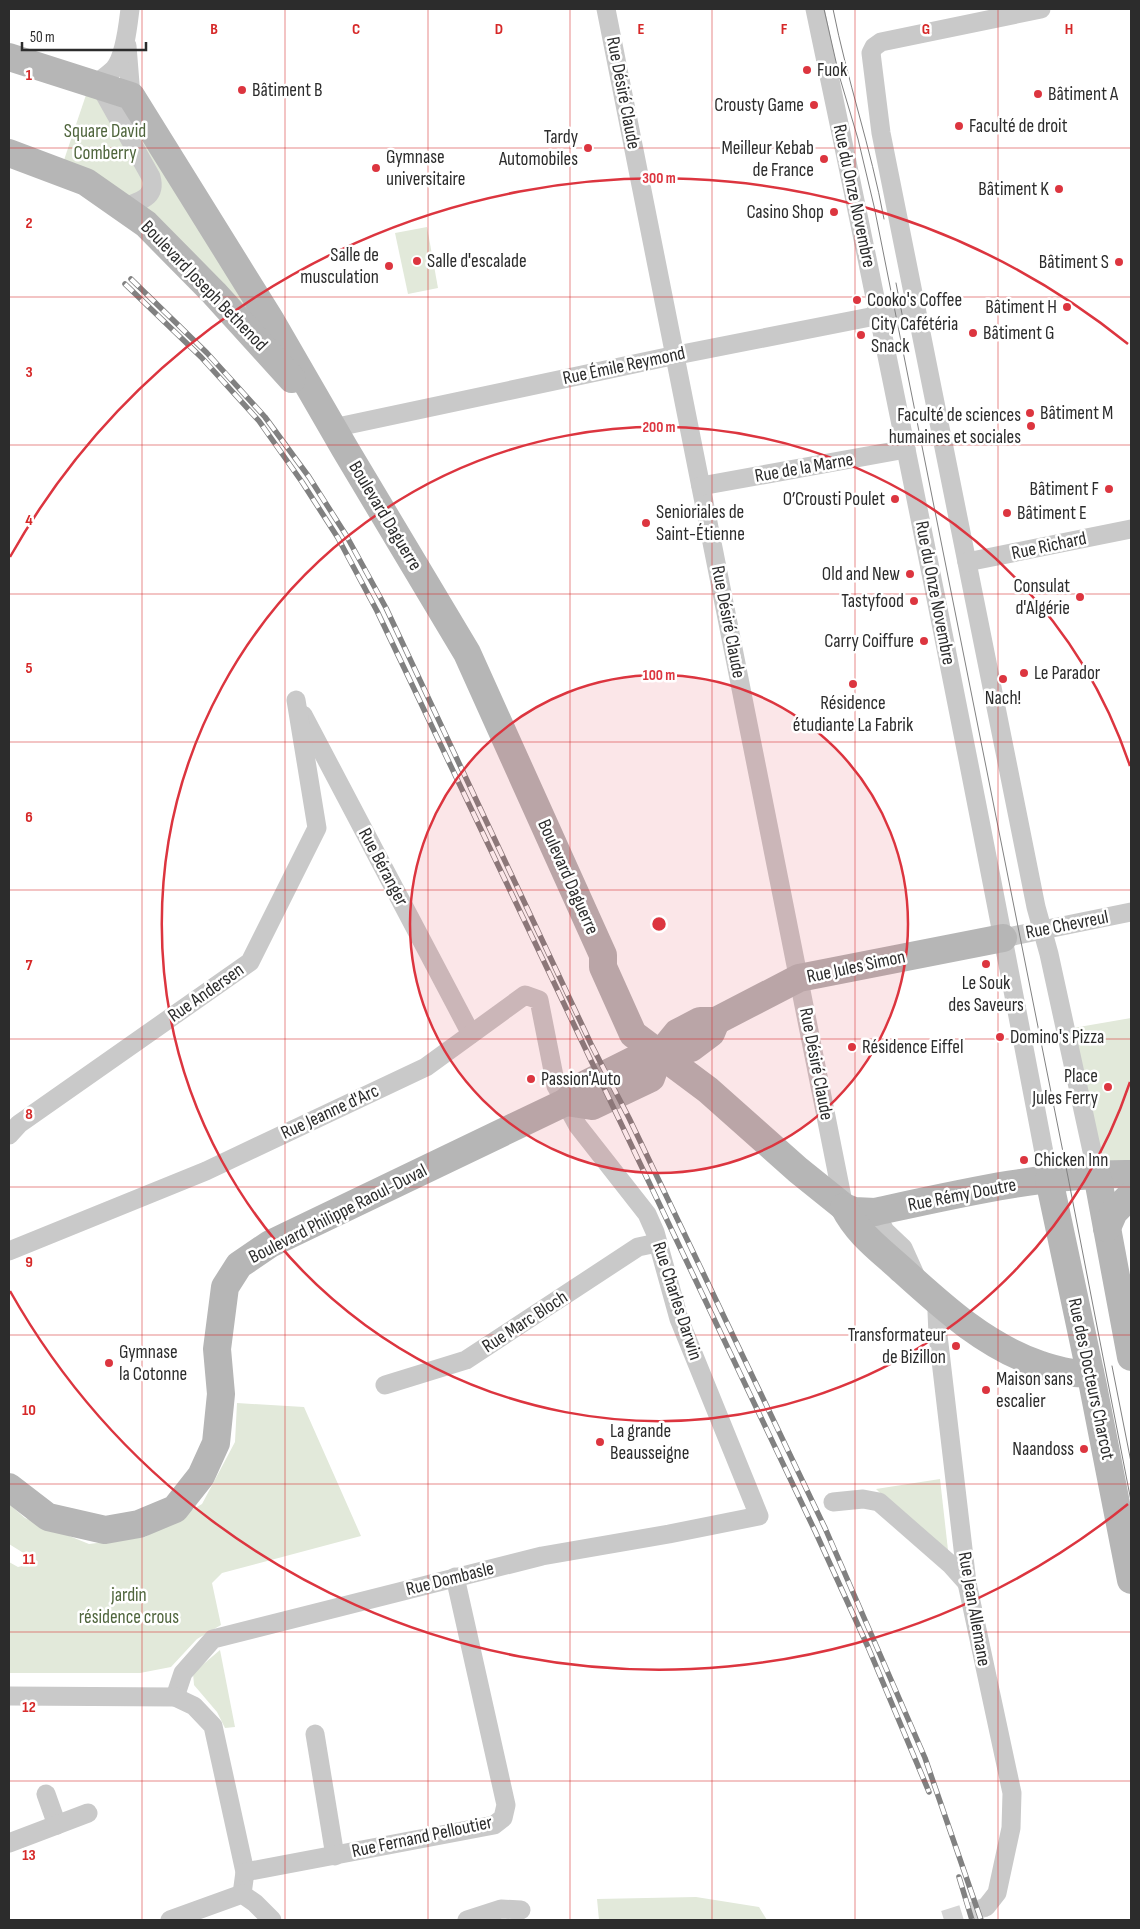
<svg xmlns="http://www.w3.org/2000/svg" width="1140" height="1929" font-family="'Sofia Sans Condensed',sans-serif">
	<rect width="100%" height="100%" fill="#fff"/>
	<g fill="#e2e9da">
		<path d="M86 95 125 105 254 318 64 160Z"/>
		<path d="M427 227 438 288 408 294 395 233Z"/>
		<path d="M1131 1018V1165L1102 1167 1073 1028Z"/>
		<path d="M237 1403 304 1407 361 1536 222 1573 212 1583 221 1625 197 1639 171 1667 140 1673H9V1562L18 1567 38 1562 9 1544V1504L25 1518 89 1544 145 1537 202 1504 235 1442Z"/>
		<path d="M940 1479 949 1559 876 1489Z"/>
		<path d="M220 1650 235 1727 225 1728 217 1712 194 1685 193 1673Z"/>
		<path d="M696 1897 759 1907 767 1920H599L597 1899Z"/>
	</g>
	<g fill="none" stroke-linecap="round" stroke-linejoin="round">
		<path stroke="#d5d5d5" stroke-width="19" stroke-dasharray="19 9" stroke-linecap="butt" d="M944 1920 986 1907"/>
		<g stroke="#c9c9c9" stroke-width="19">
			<path d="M606 9 844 1207"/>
			<path d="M815 9C897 398 975 788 1049 1179"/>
			<path d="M1041 9 881 42 874 47 871 53 881 133 1036 907 1049 954 1097 1174"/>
			<path d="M127 46 131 96"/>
			<path d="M96 84C101 79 108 75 114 69 125 57 128 25 130 9"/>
			<path d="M100 86 151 177C157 198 139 201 123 208"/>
			<path d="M333 428 667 357 916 308"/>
			<path d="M701 486 906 449"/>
			<path d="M967 562 1131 529"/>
			<path d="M303 715 471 1034"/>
			<path d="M1003 938 1131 912"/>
			<path d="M9 1135 19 1124 250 962 317 828 296 700"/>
			<path d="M875 1212 885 1231 903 1248 917 1279"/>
			<path d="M9 1251 206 1171 426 1067 525 995 539 1000 556 1086 578 1126 647 1214 655 1232 679 1319 759 1516 669 1534 542 1556 213 1639 183 1673 175 1697"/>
			<path d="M941 1305 937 1312 938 1335 967 1583 1012 1793 1011 1828 997 1893 986 1907"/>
			<path d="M385 1385 466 1360 638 1247 657 1243"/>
			<path d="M833 1502 863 1499 879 1502 950 1564 967 1583"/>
			<path d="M9 1696 175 1697 194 1706 213 1726 245 1872 242 1894"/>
			<path d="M315 1734 335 1856"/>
			<path d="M46 1794 57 1825"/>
			<path d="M9 1843 88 1813"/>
			<path d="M245 1872 494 1825 503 1818 506 1805 455 1577"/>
			<path d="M170 1920 242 1894 255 1903 272 1920"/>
			<path d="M467 1920 501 1909 521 1910"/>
		</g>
		<g stroke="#b6b6b6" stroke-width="28">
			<path d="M9 57 131 96 271 321 345 449 467 653 603 955V967L633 1034 708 1090 798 1170 844 1207 854 1211 875 1212C957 1194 1047 1173 1131 1174"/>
			<path d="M9 153 86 182 146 224 214 293 292 379"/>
			<path d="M566 1102 592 1106 651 1078 659 1055 677 1033 700 1021H716L799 978 1003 938"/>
			<path d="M1097 1174 1131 1357"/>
			<path d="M1049 1179 1093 1386 1131 1580"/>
			<path d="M844 1207C857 1233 879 1249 900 1268 943 1307 985 1346 1041 1365 1058 1370 1073 1375 1090 1373"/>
			<path d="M1107 1228 1114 1212 1131 1195"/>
			<path d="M9 1487 48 1517 105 1530 139 1524 175 1509 201 1476 216 1443 221 1394 217 1349 225 1287 239 1265 270 1244 566 1102 582 1086 632 1061 691 1048 711 1033 716 1021"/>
		</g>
		<g stroke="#818181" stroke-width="1">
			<path d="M824 9 839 75 858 139 874 206 1068 1177 1131 1501"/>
			<path d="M833 9C847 80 871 148 884 219"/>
			<path d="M896 283 904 324"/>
			<path d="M1112 1366 1131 1462"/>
		</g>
		<g stroke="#818181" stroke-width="5.5">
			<g id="rail">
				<path d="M131 279 207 353 265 417 309 477 346 535 386 608 591 1044 629 1118 825 1528 925 1758 981 1920"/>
				<path d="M125 284 201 357 259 421 302 482 338 538 377 611 815 1531 868 1647 929 1792"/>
				<path d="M959 1877 972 1920"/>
			</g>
		</g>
		<use href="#rail" stroke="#fff" stroke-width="4" stroke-dasharray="11" stroke-linecap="butt"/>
	</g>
	<path fill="none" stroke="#d62828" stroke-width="1" stroke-opacity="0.55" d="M142 9V1920M285 9V1920M428 9V1920M570 9V1920M712 9V1920M855 9V1920M998 9V1920M9 148H1131M9 297H1131M9 445H1131M9 594H1131M9 742H1131M9 890H1131M9 1039H1131M9 1187H1131M9 1335H1131M9 1484H1131M9 1632H1131M9 1781H1131"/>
	<circle cx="659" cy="924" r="249" fill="#dc353f" fill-opacity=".12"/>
	<g fill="none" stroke="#dc353f" stroke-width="2.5">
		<circle cx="659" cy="924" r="249"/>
		<path d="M1130 1082A497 497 0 1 1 1130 766"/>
		<path d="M1128 1504A746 746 0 0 1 10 1291M10 557A746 746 0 0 1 1128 344"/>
	</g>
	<g fill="#dc353f" stroke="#fff" stroke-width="2">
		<circle cx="807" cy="70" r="5"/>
		<circle cx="242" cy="90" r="5"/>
		<circle cx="1038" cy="94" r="5"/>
		<circle cx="814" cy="105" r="5"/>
		<circle cx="959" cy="126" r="5"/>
		<circle cx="588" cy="148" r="5"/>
		<circle cx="824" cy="159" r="5"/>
		<circle cx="376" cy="168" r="5"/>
		<circle cx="1059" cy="189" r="5"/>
		<circle cx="834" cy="212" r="5"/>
		<circle cx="417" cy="261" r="5"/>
		<circle cx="1119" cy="262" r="5"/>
		<circle cx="389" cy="266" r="5"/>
		<circle cx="857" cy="300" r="5"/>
		<circle cx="1067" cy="307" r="5"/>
		<circle cx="973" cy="333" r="5"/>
		<circle cx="861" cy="335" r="5"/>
		<circle cx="1030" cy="413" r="5"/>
		<circle cx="1031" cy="426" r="5"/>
		<circle cx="1109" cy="489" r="5"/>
		<circle cx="895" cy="499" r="5"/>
		<circle cx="1007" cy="513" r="5"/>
		<circle cx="646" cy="523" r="5"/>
		<circle cx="910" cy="574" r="5"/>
		<circle cx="1080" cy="597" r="5"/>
		<circle cx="914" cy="601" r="5"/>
		<circle cx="924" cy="641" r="5"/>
		<circle cx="1024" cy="673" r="5"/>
		<circle cx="1003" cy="679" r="5"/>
		<circle cx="853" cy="684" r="5"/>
		<circle cx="986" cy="964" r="5"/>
		<circle cx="1000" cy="1037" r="5"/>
		<circle cx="852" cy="1047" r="5"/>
		<circle cx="531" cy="1079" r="5"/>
		<circle cx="1108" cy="1087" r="5"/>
		<circle cx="1024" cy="1160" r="5"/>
		<circle cx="956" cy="1346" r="5"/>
		<circle cx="109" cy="1363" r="5"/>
		<circle cx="986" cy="1390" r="5"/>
		<circle cx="600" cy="1442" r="5"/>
		<circle cx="1084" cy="1449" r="5"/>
	</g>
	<g text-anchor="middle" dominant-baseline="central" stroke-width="5" stroke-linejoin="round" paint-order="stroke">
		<g font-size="19" fill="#2c2c2c" stroke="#fff" text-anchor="start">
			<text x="817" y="70">Fuok</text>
			<text x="252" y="90">Bâtiment B</text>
			<text x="1048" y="94">Bâtiment A</text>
			<text x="804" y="105" text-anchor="end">Crousty Game</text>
			<text x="969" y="126">Faculté de droit</text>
			<text x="578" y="137" text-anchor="end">Tardy<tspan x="578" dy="22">Automobiles</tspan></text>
			<text x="814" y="148" text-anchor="end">Meilleur Kebab<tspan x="814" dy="22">de France</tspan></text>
			<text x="386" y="157">Gymnase<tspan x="386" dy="22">universitaire</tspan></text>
			<text x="1049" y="189" text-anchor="end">Bâtiment K</text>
			<text x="824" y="212" text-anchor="end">Casino Shop</text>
			<text x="379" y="255" text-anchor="end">Salle de<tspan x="379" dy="22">musculation</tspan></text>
			<text x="427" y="261">Salle d'escalade</text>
			<text x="1109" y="262" text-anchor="end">Bâtiment S</text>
			<text x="867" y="300">Cooko's Coffee</text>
			<text x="1057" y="307" text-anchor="end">Bâtiment H</text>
			<text x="871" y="324">City Cafétéria<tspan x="871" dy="22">Snack</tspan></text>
			<text x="983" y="333">Bâtiment G</text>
			<text x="1040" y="413">Bâtiment M</text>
			<text x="1021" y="415" text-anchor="end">Faculté de sciences<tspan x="1021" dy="22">humaines et sociales</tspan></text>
			<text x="1099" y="489" text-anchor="end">Bâtiment F</text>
			<text x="885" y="499" text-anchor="end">O’Crousti Poulet</text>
			<text x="656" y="512">Senioriales de<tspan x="656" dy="22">Saint-Étienne</tspan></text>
			<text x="1017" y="513">Bâtiment E</text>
			<text x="900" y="574" text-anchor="end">Old and New</text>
			<text x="1070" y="586" text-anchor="end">Consulat<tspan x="1070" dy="22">d'Algérie</tspan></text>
			<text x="904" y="601" text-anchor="end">Tastyfood</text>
			<text x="914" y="641" text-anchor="end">Carry Coiffure</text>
			<text x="1034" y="673">Le Parador</text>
			<text x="1003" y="698" text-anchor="middle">Nach!</text>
			<text x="853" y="703" text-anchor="middle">Résidence<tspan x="853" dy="22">étudiante La Fabrik</tspan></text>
			<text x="986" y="983" text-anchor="middle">Le Souk<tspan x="986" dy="22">des Saveurs</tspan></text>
			<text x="1010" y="1037">Domino's Pizza</text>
			<text x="862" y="1047">Résidence Eiffel</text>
			<text x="1098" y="1076" text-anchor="end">Place<tspan x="1098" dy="22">Jules Ferry</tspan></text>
			<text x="541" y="1079">Passion'Auto</text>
			<text x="1034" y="1160">Chicken Inn</text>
			<text x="946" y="1335" text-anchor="end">Transformateur<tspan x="946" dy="22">de Bizillon</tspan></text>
			<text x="119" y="1352">Gymnase<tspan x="119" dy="22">la Cotonne</tspan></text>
			<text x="996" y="1379">Maison sans<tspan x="996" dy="22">escalier</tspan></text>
			<text x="610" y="1431">La grande<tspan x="610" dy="22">Beausseigne</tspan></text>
			<text x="1074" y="1449" text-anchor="end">Naandoss</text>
		</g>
		<g font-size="19" fill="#2c2c2c" stroke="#fff">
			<text transform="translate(623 93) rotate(79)">Rue Désiré Claude</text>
			<text transform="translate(854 196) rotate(78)">Rue du Onze Novembre</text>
			<text transform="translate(204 286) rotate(46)">Boulevard Joseph Bethenod</text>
			<text transform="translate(624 366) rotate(-12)">Rue Émile Reymond</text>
			<text transform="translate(804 468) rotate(-10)">Rue de la Marne</text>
			<text transform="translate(385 516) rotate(59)">Boulevard Daguerre</text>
			<text transform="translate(1049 546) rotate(-12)">Rue Richard</text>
			<text transform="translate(935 593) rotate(79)">Rue du Onze Novembre</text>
			<text transform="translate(728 622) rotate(79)">Rue Désiré Claude</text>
			<text transform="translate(383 867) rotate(62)">Rue Béranger</text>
			<text transform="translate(568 877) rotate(66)">Boulevard Daguerre</text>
			<text transform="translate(1067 925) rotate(-11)">Rue Chevreul</text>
			<text transform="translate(856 967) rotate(-12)">Rue Jules Simon</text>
			<text transform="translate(206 993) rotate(-35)">Rue Andersen</text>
			<text transform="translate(816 1064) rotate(79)">Rue Désiré Claude</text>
			<text transform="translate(330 1112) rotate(-25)">Rue Jeanne d'Arc</text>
			<text transform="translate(962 1195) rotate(-11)">Rue Rémy Doutre</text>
			<text transform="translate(338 1214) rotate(-27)">Boulevard Philippe Raoul-Duval</text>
			<text transform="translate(677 1301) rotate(72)">Rue Charles Darwin</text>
			<text transform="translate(525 1322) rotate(-33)">Rue Marc Bloch</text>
			<text transform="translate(1091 1379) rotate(78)">Rue des Docteurs Charcot</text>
			<text transform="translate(450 1579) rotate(-14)">Rue Dombasle</text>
			<text transform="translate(974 1609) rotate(80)">Rue Jean Allemane</text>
			<text transform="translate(422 1837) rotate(-12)">Rue Fernand Pelloutier</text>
		</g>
		<g font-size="19" fill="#4f653c" stroke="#fff">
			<text x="105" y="131">Square David<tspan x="105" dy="22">Comberry</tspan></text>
			<text x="129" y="1595">jardin<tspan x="129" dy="22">résidence crous</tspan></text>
		</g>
	</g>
	<g font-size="16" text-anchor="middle" font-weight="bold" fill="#d62828" stroke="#fff" stroke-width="5" stroke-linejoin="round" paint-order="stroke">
		<text x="214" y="34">B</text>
		<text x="356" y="34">C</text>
		<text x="499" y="34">D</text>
		<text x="641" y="34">E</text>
		<text x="784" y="34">F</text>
		<text x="926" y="34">G</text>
		<text x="1069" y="34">H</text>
		<text x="29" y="80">1</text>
		<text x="29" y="228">2</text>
		<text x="29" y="377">3</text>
		<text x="29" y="525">4</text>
		<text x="29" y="673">5</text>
		<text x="29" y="822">6</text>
		<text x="29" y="970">7</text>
		<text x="29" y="1119">8</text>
		<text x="29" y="1267">9</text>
		<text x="29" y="1415">10</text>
		<text x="29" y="1564">11</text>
		<text x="29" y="1712">12</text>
		<text x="29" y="1860">13</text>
	</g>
	<circle cx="659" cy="924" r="8" fill="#dc353f" stroke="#fff" stroke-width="2.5"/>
	<g font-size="15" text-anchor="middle" font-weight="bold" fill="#dc353f" stroke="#fff" stroke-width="5" stroke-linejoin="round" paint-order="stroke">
		<text x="659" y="183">300 m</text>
		<text x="659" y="432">200 m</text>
		<text x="659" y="680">100 m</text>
	</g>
	<rect width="1140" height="1929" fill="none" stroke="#2c2c2c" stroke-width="20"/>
	<path d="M22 42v8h124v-8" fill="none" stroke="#2c2c2c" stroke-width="2.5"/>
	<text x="30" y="42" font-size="15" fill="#2c2c2c" stroke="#ffffff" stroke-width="4" paint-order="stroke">50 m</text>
</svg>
